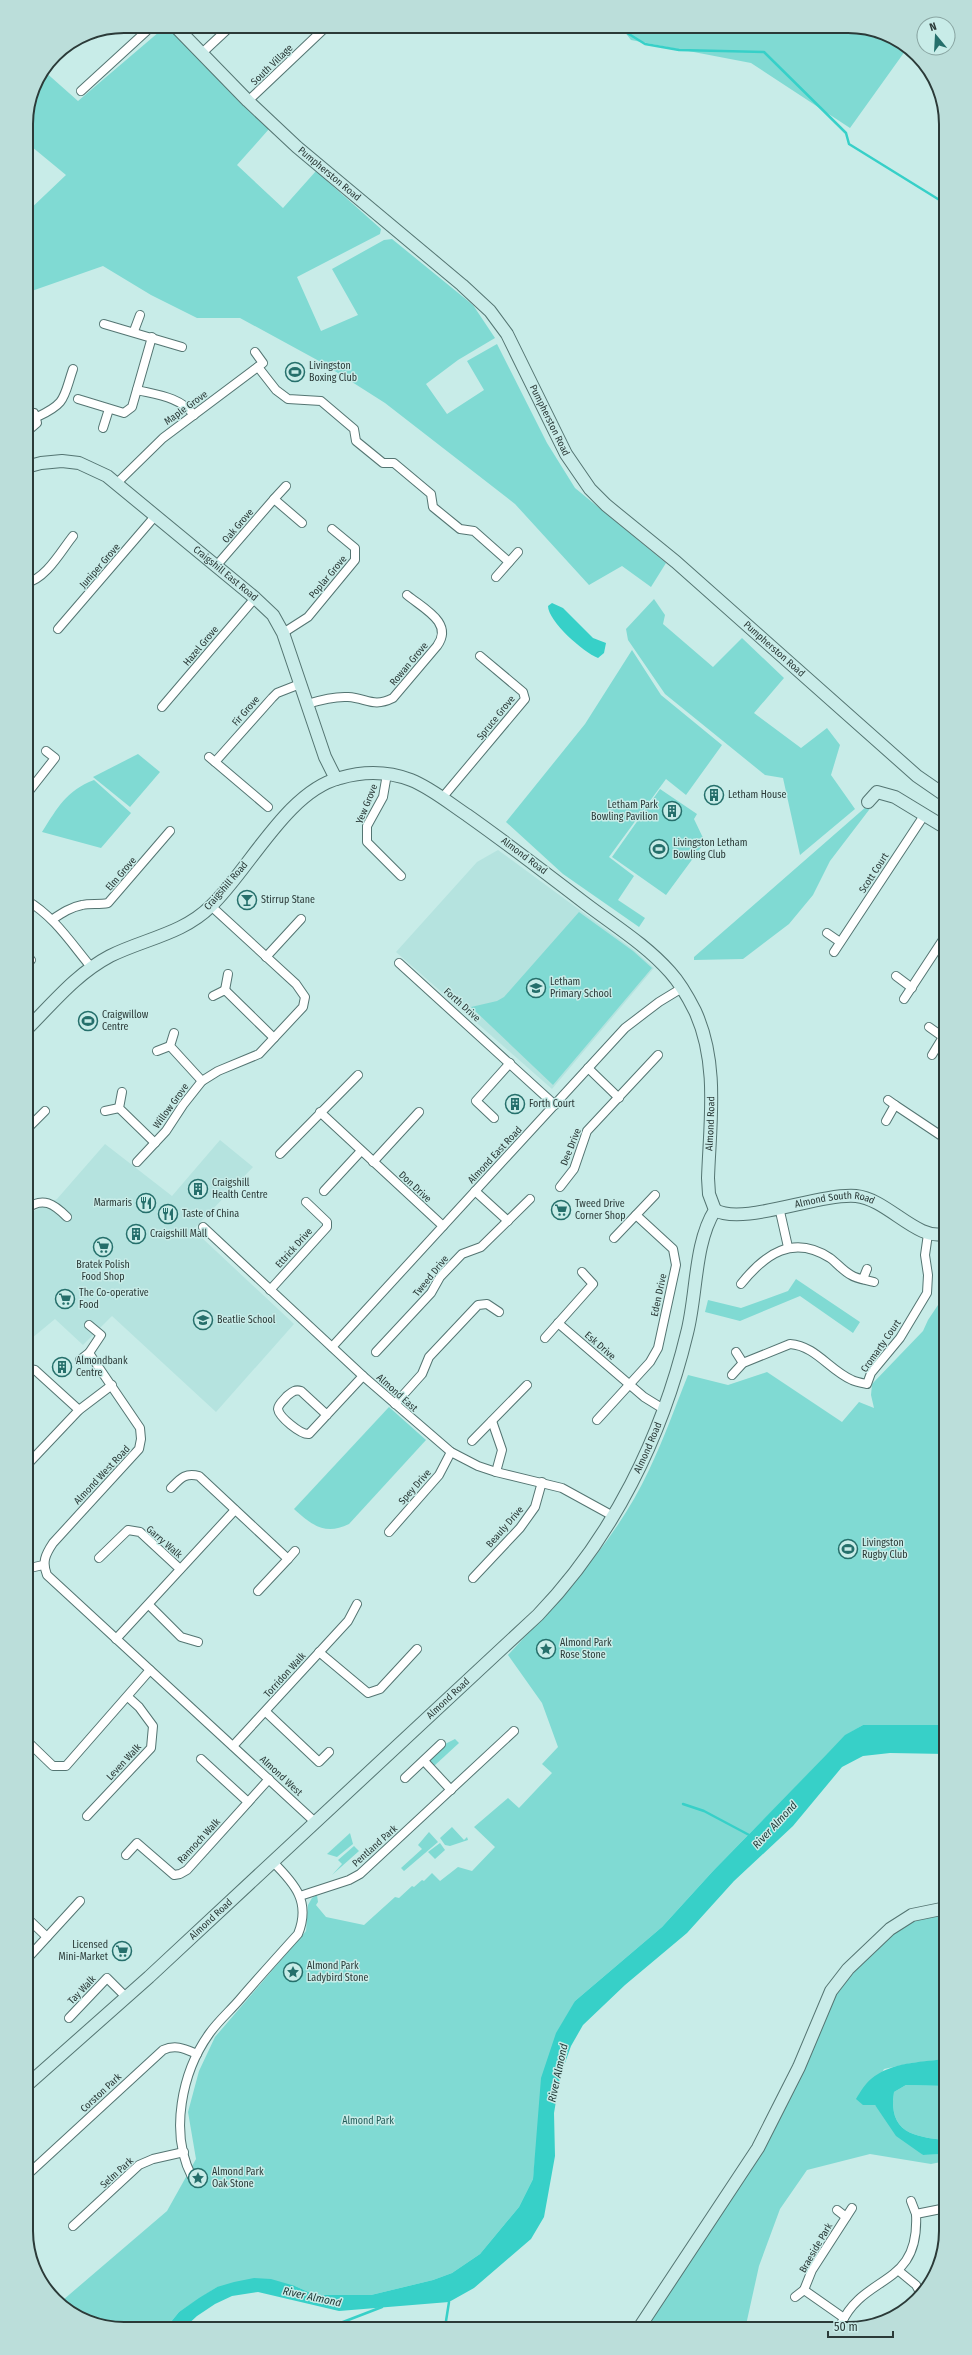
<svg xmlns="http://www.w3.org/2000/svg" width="972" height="2355" font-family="'Fira Sans Condensed',sans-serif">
	<rect width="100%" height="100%" fill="#c8ece8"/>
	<g fill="#b5e3df">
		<path d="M498 850 634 950 654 968 552 1089 396 952 477 862Z"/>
		<path d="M220 1140 253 1167 190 1233 201 1237 294 1324 216 1412 112 1316 83 1345 55 1319 26 1343V1219L34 1211 57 1199 105 1144 172 1196Z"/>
	</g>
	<g fill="#80dad3">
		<path d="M166 26 269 129 237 165 283 208 316 171 381 229 380 234 297 277 321 331 358 315 332 269 384 240 392 239 473 305 495 338 458 360 426 384 447 414 484 390 467 361 497 344 547 443 575 488 666 563 651 587 622 566 589 585 515 504 385 403 319 361 240 318H197L151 295 103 266 26 293V213L66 175 26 142C26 117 29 91 43 70L78 101Z"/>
		<path d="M620 26H855L908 47 850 128 751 63 631 40Z"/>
		<path d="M654 599 665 615 663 624 713 667 742 638 784 678 754 713 801 748 827 728 840 745 831 775 855 809 800 855 783 778 765 775 665 694 628 640 626 629Z"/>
		<path d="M632 650 661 695 722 745 686 795 666 779 609 857 634 876 618 900 645 918 639 927 563 874 506 822 585 724Z"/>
		<path d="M138 754 160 772 130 807 93 777Z"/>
		<path d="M94 780 131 813 101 848 42 832C58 807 66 791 94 780Z"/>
		<path d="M660 789 697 814 694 819 705 842 666 895 612 857Z"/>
		<path d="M867 806H872L830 861 813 895 789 924 743 959 694 960V957Z"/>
		<path d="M579 912 633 951 652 968 553 1085 471 1007 497 1001 504 997Z"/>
		<path d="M796 1279 860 1322 853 1333 800 1296 740 1321 705 1312 708 1300 741 1308 788 1291Z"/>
		<path d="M946 1293V1725H863L846 1735 713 1871 662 1927 575 2001 537 2141 533 2179 519 2207 480 2254 452 2273 433 2280 371 2295H315L295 2286 217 2287 179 2312 166 2328 117 2329 64 2309 36 2270 63 2300 167 2211 196 2159 188 2112 199 2071 215 2037 306 1931 308 1905 312 1898 317 1895 318 1902 316 1905 326 1917 364 1925 395 1897 399 1898 412 1886 414 1887 422 1880 424 1881 432 1873 440 1881 458 1867 472 1871 495 1847 474 1827 508 1798 519 1808 552 1773 542 1764 558 1747 542 1703 508 1655C561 1598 616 1541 649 1470 664 1439 675 1407 688 1375L728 1385 767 1372 842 1422 859 1402 874 1408 871 1395 872 1384 923 1331 928 1320Z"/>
		<path d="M389 1407 426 1440 349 1524C325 1536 312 1525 294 1509Z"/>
		<path d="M455 1739 459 1743 434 1766 429 1760 445 1744Z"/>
		<path d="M452 1827 464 1840 467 1837 468 1840 450 1846 445 1845 440 1838Z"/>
		<path d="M429 1832 438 1842 404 1871 401 1868 422 1849 418 1845Z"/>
		<path d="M350 1833 353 1844 337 1857 327 1854Z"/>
		<path d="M440 1843 445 1850 435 1859 428 1852Z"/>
		<path d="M354 1846 359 1851 332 1875 342 1864 338 1860Z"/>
		<path d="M946 1908V2059L912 2063 884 2069 863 2105H875L923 2155 946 2154V2161L931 2164 870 2154 807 2170 780 2209 759 2266 746 2325H641L758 2148 831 1991 890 1929Z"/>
		<path d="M906 2085 946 2086V2140C913 2137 888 2132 894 2092Z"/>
	</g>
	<g fill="#37d0c8">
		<path d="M552 603 563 608 593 638 606 643 604 653 598 658C583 652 548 621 548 606Z"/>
		<path d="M863 1725H946V1754L890 1753 863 1756 842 1767 793 1826 734 1881 687 1933 625 1985 583 2025 571 2046 560 2077 554 2113 555 2156 544 2217 531 2239 474 2288 449 2302 339 2311 258 2292 232 2296 215 2304 197 2316 184 2328H166L179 2312 199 2298 217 2287 234 2282 254 2278 271 2279 295 2286 315 2295H371L433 2280 452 2273 480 2254 519 2207 533 2179 541 2078 556 2033 575 2001 662 1927 713 1871 826 1755 845 1735Z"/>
		<path d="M946 2059V2086L906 2085 894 2092C888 2132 913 2137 946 2140V2154L923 2155 896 2136 875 2105H863L856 2099C860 2092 865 2084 871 2079 891 2062 921 2062 946 2059Z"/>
	</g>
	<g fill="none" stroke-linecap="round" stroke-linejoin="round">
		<g stroke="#37d0c8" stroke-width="2.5">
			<path d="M622 26 624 31 645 44 679 50 764 52 846 133 849 144 946 204"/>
			<path d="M683 1804 704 1811 751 1836"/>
			<path d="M330 2327 382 2307"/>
			<path d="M448 2327 446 2321 449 2302"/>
		</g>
		<g stroke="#547572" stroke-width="10">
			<g id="street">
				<path d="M201 54 231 26"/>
				<path d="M81 91 152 26"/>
				<path d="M248 101 327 26"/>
				<path d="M104 324 182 347"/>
				<path d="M134 331 140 315"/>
				<path d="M258 367 276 390 288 399 321 401 354 429 356 441 383 463H394L431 494 433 507 460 529 474 531 509 562"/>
				<path d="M137 390C158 395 180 397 194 415"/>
				<path d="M78 399 124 413 132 407 152 337"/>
				<path d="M37 417C67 403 63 398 73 369"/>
				<path d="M103 428 109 409"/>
				<path d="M26 429H30L37 423 34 413 26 412"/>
				<path d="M117 483 163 438 263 363 255 352"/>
				<path d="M274 499 286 486"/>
				<path d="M217 565 274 499 302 523"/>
				<path d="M496 577 518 552"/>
				<path d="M26 583C46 579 61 551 73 536"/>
				<path d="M58 629 156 515"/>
				<path d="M283 633 308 617 355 560V548L332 529"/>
				<path d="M307 704C320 700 334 696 348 697 367 698 373 708 393 698L437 646C454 623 424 609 407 595"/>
				<path d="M162 707 255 598"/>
				<path d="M209 757 215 762"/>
				<path d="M387 774 383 797 367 826V842L401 876"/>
				<path d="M26 795 55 758 46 751"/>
				<path d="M442 798 525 699 523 692 480 656"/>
				<path d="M268 807 215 762 272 698 277 693 300 684"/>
				<path d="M26 900C54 916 71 943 91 967"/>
				<path d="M53 919C62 913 71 907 82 905 90 903 99 905 108 903L170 831"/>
				<path d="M827 933 840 942"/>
				<path d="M834 952 925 814"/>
				<path d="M266 957 301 919"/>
				<path d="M399 963 555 1105"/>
				<path d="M26 964 31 960"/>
				<path d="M896 976 912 988"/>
				<path d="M225 990 228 974"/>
				<path d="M213 996 225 990 274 1038"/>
				<path d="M904 999 946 935"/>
				<path d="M929 1027 943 1037"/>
				<path d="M174 1033 170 1046 202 1081"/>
				<path d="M157 1051 170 1046"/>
				<path d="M932 1055 943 1037 946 1039"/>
				<path d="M588 1068 619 1098"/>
				<path d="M122 1092 119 1108 155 1143"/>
				<path d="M888 1100 895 1105"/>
				<path d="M105 1111 119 1108"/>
				<path d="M320 1112 443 1226"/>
				<path d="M494 1118 476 1101 510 1063"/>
				<path d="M886 1121 895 1105 946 1139"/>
				<path d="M26 1130 45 1111"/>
				<path d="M280 1154 358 1075"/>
				<path d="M137 1162 166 1131 183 1105 202 1081 218 1071 259 1054 303 1007 305 997 296 984 211 906"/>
				<path d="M373 1162 419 1112"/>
				<path d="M560 1187 574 1169 587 1131 658 1055"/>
				<path d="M324 1191 361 1151"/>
				<path d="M475 1191 508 1221"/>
				<path d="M779 1207 788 1247"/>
				<path d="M26 1209C43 1196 54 1204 67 1217"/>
				<path d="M203 1227 363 1376 451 1452 478 1466 496 1472 562 1488 613 1516"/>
				<path d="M614 1238 655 1195"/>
				<path d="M863 1279 867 1269"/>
				<path d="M741 1284C765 1254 793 1234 830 1258 837 1263 843 1271 851 1275 857 1279 867 1280 874 1282"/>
				<path d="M270 1290 327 1227V1222L306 1202"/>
				<path d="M558 1323 644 1397 665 1410"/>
				<path d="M545 1338 593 1284 582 1272"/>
				<path d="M332 1347 625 1028 659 1002 682 988"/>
				<path d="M376 1352 431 1293 440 1277 462 1254 481 1247 530 1199"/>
				<path d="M736 1352 743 1363"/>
				<path d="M89 1353 101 1335 89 1325"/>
				<path d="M80 1360 89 1353 140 1428 141 1439 139 1449 53 1543C45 1555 42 1562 47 1575L315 1822"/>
				<path d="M26 1371 30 1369 35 1370 79 1410"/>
				<path d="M732 1375 743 1363 790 1344C816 1346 829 1370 852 1380 856 1382 862 1383 867 1384L871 1373 900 1338 927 1293 928 1275 925 1255 928 1234"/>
				<path d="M395 1404 422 1374 429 1357 478 1305 487 1304 499 1312"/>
				<path d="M327 1415 301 1391C295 1389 292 1392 287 1396 284 1400 278 1404 278 1409 279 1417 301 1435 309 1434L363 1376"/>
				<path d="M597 1420 650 1362 658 1348 676 1265 673 1249 636 1215"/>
				<path d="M492 1421 502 1450 496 1472"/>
				<path d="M472 1441 527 1385"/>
				<path d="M26 1466 79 1410 112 1385"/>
				<path d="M171 1488C180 1479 185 1472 199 1476L288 1559 258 1591"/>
				<path d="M389 1532 439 1475 451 1452"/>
				<path d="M99 1558 128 1530 140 1532 180 1569"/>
				<path d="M288 1559 295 1551"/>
				<path d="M26 1570 30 1568 43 1565"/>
				<path d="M473 1578 520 1528 535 1507 542 1482"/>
				<path d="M149 1605 181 1637 198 1642"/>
				<path d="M116 1639 235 1510"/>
				<path d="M319 1652 368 1693 380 1689 417 1649"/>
				<path d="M266 1712 319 1762 329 1752"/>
				<path d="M26 1740 53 1766H66L150 1670"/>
				<path d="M233 1746 348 1621 357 1604"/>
				<path d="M201 1759 248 1802"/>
				<path d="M424 1761 451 1790"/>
				<path d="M405 1778 441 1744"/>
				<path d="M87 1816 151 1748 153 1726 139 1707 128 1697"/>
				<path d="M126 1855 137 1843 174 1875 180 1874 187 1870 269 1779"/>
				<path d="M300 1896 349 1880 360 1874 514 1731"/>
				<path d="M26 1917 47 1937"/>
				<path d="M26 1960 80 1901"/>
				<path d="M69 2018 107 1978 126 1997"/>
				<path d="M26 2176 163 2050C176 2044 185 2049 197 2054"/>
				<path d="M192 2177C169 2133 182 2072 209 2034 218 2021 231 2010 241 1998 260 1976 279 1955 298 1934 311 1902 295 1884 273 1862"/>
				<path d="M911 2201 916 2214"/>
				<path d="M837 2210 846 2217"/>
				<path d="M73 2226 139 2165 153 2159 184 2152"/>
				<path d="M899 2271 916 2285 921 2294"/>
				<path d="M795 2297 804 2290"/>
				<path d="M844 2318 804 2290 812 2270 852 2208"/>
				<path d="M841 2324C864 2273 920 2288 916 2214L946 2208"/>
			</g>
		</g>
		<g stroke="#547572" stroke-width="14">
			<g id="secondary">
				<path id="s1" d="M175 26 248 101 297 147 462 285 490 311 507 334 566 454 590 489 606 505 676 562 917 776 946 796"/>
				<path id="s2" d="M26 467 41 463 62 461 79 463 107 476 255 598 273 615 283 633 325 757 336 779"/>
				<path d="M868 802 877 792 895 797 946 828"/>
				<path id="s3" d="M715 1210C743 1226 818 1193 856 1196 888 1199 918 1243 946 1233"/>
				<path id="s4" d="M26 2086 149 1977 538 1615C613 1537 662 1437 687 1333 697 1295 694 1243 715 1210L709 1194 708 1178C710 1121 719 1063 695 1011 688 997 680 983 670 972 646 945 615 926 586 904 547 874 508 844 467 815 449 803 431 788 411 780 387 771 364 771 340 778 287 791 249 870 211 906 183 934 144 939 110 956 76 974 53 1003 26 1030"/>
				<path d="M641 2325 758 2148 799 2067 831 1991 848 1969 890 1929 912 1915 946 1908"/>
			</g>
		</g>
		<use href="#street" stroke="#fff" stroke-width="8"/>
		<use href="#secondary" stroke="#c9ece9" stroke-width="12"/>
	</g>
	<defs>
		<g id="stadium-ring" transform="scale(1)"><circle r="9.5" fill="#c8ece8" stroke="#256f6b" stroke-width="1.5"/><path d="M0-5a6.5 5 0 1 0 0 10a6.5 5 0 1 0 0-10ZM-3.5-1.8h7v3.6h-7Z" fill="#256f6b"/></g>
		<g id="building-ring" transform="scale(1)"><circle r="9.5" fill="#c8ece8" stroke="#256f6b" stroke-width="1.5"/><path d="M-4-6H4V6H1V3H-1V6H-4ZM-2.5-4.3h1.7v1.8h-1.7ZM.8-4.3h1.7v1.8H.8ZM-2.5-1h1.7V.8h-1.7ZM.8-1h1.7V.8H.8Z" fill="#256f6b"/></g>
		<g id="bar-ring" transform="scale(1)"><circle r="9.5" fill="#c8ece8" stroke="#256f6b" stroke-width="1.5"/><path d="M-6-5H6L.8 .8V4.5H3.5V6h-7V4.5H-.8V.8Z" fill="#256f6b"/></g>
		<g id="school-ring" transform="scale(1)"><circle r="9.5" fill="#c8ece8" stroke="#256f6b" stroke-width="1.5"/><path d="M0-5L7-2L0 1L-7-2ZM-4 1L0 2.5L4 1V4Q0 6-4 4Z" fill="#256f6b"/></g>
		<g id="restaurant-ring" transform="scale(1)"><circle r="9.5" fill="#c8ece8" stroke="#256f6b" stroke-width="1.5"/><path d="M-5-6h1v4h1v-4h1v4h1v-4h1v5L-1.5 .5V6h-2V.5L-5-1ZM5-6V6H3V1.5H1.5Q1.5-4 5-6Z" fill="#256f6b"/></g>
		<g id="supermarket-ring" transform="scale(1)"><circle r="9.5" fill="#c8ece8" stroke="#256f6b" stroke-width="1.5"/><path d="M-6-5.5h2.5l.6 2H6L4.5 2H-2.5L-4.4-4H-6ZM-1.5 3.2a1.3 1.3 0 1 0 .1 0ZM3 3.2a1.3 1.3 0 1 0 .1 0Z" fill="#256f6b"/></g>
		<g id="sight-ring" transform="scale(1)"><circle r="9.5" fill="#c8ece8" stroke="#256f6b" stroke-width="1.5"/><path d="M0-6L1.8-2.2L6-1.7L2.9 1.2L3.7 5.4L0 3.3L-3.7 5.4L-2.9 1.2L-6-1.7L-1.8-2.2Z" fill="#256f6b"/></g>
	</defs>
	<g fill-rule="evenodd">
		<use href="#stadium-ring" x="295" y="372"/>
		<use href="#building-ring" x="714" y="795"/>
		<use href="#building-ring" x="672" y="811"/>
		<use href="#stadium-ring" x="659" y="849"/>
		<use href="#bar-ring" x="247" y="900"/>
		<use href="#school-ring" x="536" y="988"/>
		<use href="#stadium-ring" x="88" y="1021"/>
		<use href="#building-ring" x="515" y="1104"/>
		<use href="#building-ring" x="198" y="1189"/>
		<use href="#restaurant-ring" x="146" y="1203"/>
		<use href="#supermarket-ring" x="561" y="1210"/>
		<use href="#restaurant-ring" x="168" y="1214"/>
		<use href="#building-ring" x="136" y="1234"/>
		<use href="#supermarket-ring" x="103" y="1247"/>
		<use href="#supermarket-ring" x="65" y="1299"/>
		<use href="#school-ring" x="203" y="1320"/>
		<use href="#building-ring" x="62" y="1367"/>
		<use href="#stadium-ring" x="848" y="1549"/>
		<use href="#sight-ring" x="546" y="1649"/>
		<use href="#supermarket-ring" x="122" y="1951"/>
		<use href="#sight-ring" x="293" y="1972"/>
		<use href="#sight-ring" x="198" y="2178"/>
	</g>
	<g text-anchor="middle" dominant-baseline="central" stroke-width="3" stroke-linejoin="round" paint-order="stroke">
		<g font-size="10" fill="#2b3a38" stroke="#c8ece8">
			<text transform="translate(272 65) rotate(-44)">South Village</text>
			<text stroke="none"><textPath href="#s1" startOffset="214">Pumpherston Road</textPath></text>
			<text transform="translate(186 408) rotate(-36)">Maple Grove</text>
			<text stroke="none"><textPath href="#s1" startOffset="550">Pumpherston Road</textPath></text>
			<text transform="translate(238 526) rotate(-49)">Oak Grove</text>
			<text transform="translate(100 566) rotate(-49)">Juniper Grove</text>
			<text stroke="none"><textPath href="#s2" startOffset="238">Craigshill East Road</textPath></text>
			<text transform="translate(328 577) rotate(-50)">Poplar Grove</text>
			<text transform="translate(201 646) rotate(-50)">Hazel Grove</text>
			<text stroke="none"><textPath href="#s1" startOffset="874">Pumpherston Road</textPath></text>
			<text transform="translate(409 664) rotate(-50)">Rowan Grove</text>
			<text transform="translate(246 711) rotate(-49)">Fir Grove</text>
			<text transform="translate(496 718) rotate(-51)">Spruce Grove</text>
			<text transform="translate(367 804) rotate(-68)">Yew Grove</text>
			<text transform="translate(524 856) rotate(37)">Almond Road</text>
			<text transform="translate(874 873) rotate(-57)">Scott Court</text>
			<text transform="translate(121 874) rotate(-49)">Elm Grove</text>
			<text transform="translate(226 886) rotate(-49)">Craigshill Road</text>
			<text transform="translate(462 1005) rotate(42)">Forth Drive</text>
			<text transform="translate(171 1106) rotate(-54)">Willow Grove</text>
			<text stroke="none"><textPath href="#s4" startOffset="1233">Almond Road</textPath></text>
			<text transform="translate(571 1147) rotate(-68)">Dee Drive</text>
			<text transform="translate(495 1155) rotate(-47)">Almond East Road</text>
			<text transform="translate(415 1187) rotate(43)">Don Drive</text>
			<text stroke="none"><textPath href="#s3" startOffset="122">Almond South Road</textPath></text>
			<text transform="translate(294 1248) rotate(-48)">Ettrick Drive</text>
			<text transform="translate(431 1276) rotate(-51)">Tweed Drive</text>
			<text transform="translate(659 1295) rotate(-78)">Eden Drive</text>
			<text transform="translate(600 1346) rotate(41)">Esk Drive</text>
			<text transform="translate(881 1346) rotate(-55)">Cromarty Court</text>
			<text transform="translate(397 1393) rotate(42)">Almond East</text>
			<text stroke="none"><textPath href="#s4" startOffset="897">Almond Road</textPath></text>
			<text transform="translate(102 1475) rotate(-47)">Almond West Road</text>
			<text transform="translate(415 1487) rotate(-49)">Spey Drive</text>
			<text transform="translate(505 1527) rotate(-49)">Beauly Drive</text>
			<text transform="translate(164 1542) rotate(41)">Garry Walk</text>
			<text transform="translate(285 1675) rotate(-48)">Torridon Walk</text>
			<text stroke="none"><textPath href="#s4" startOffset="573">Almond Road</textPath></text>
			<text transform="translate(124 1762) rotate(-47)">Leven Walk</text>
			<text transform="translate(281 1776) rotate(43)">Almond West</text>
			<text transform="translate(199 1841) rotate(-47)">Rannoch Walk</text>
			<text transform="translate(375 1846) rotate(-42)">Pentland Park</text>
			<text stroke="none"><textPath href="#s4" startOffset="249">Almond Road</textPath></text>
			<text transform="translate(82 1990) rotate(-46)">Tay Walk</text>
			<text transform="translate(101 2093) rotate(-43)">Corston Park</text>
			<text transform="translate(117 2173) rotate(-42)">Selm Park</text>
			<text transform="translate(816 2248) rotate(-60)">Braeside Park</text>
		</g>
		<g font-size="10" fill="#2b3a38" stroke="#c8ece8" text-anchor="start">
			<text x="309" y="366">Livingston<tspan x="309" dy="12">Boxing Club</tspan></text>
			<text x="728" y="795">Letham House</text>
			<text x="658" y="805" text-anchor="end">Letham Park<tspan x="658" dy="12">Bowling Pavilion</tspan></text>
			<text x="673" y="843">Livingston Letham<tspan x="673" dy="12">Bowling Club</tspan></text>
			<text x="261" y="900">Stirrup Stane</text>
			<text x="550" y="982">Letham<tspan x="550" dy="12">Primary School</tspan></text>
			<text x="102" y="1015">Craigwillow<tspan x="102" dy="12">Centre</tspan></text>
			<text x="529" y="1104">Forth Court</text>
			<text x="212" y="1183">Craigshill<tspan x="212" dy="12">Health Centre</tspan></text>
			<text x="132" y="1203" text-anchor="end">Marmaris</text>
			<text x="575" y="1204">Tweed Drive<tspan x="575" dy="12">Corner Shop</tspan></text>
			<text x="182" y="1214">Taste of China</text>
			<text x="150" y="1234">Craigshill Mall</text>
			<text x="103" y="1265" text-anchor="middle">Bratek Polish<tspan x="103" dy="12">Food Shop</tspan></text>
			<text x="79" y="1293">The Co-operative<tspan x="79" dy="12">Food</tspan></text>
			<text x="217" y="1320">Beatlie School</text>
			<text x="76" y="1361">Almondbank<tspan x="76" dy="12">Centre</tspan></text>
			<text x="862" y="1543">Livingston<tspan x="862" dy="12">Rugby Club</tspan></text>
			<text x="560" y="1643">Almond Park<tspan x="560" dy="12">Rose Stone</tspan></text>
			<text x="108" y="1945" text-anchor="end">Licensed<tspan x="108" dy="12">Mini-Market</tspan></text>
			<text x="307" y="1966">Almond Park<tspan x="307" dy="12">Ladybird Stone</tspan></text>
			<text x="212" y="2172">Almond Park<tspan x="212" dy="12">Oak Stone</tspan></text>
		</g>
		<g font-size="10" fill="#245f5b" stroke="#c8ece8">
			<text x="368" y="2121">Almond Park</text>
		</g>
		<g font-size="11" font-style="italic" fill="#243c3a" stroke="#c8ece8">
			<text transform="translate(775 1825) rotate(-47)">River Almond</text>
			<text transform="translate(558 2073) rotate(-78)">River Almond</text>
			<text transform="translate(312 2297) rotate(12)">River Almond</text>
		</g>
	</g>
	<path d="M0 0H972V2355H0ZM124 33H848A91 91 0 0 1 939 124V2231A91 91 0 0 1 848 2322H124A91 91 0 0 1 33 2231V124A91 91 0 0 1 124 33Z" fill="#bbdeda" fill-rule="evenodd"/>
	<path fill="none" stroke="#2b3a38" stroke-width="2" d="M124 33H848A91 91 0 0 1 939 124V2231A91 91 0 0 1 848 2322H124A91 91 0 0 1 33 2231V124A91 91 0 0 1 124 33Z"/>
	<g transform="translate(936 36) rotate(342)"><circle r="19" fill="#c8ece8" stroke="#89a5a2"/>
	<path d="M0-3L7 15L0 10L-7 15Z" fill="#256f6b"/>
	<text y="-6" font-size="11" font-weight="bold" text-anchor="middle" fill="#2b3a38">N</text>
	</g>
	<path d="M828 2331v6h65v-6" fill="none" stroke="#2b3a38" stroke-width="2"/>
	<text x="834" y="2331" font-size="12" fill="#2b3a38" stroke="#c8ece8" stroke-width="3" paint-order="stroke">50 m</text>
</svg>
